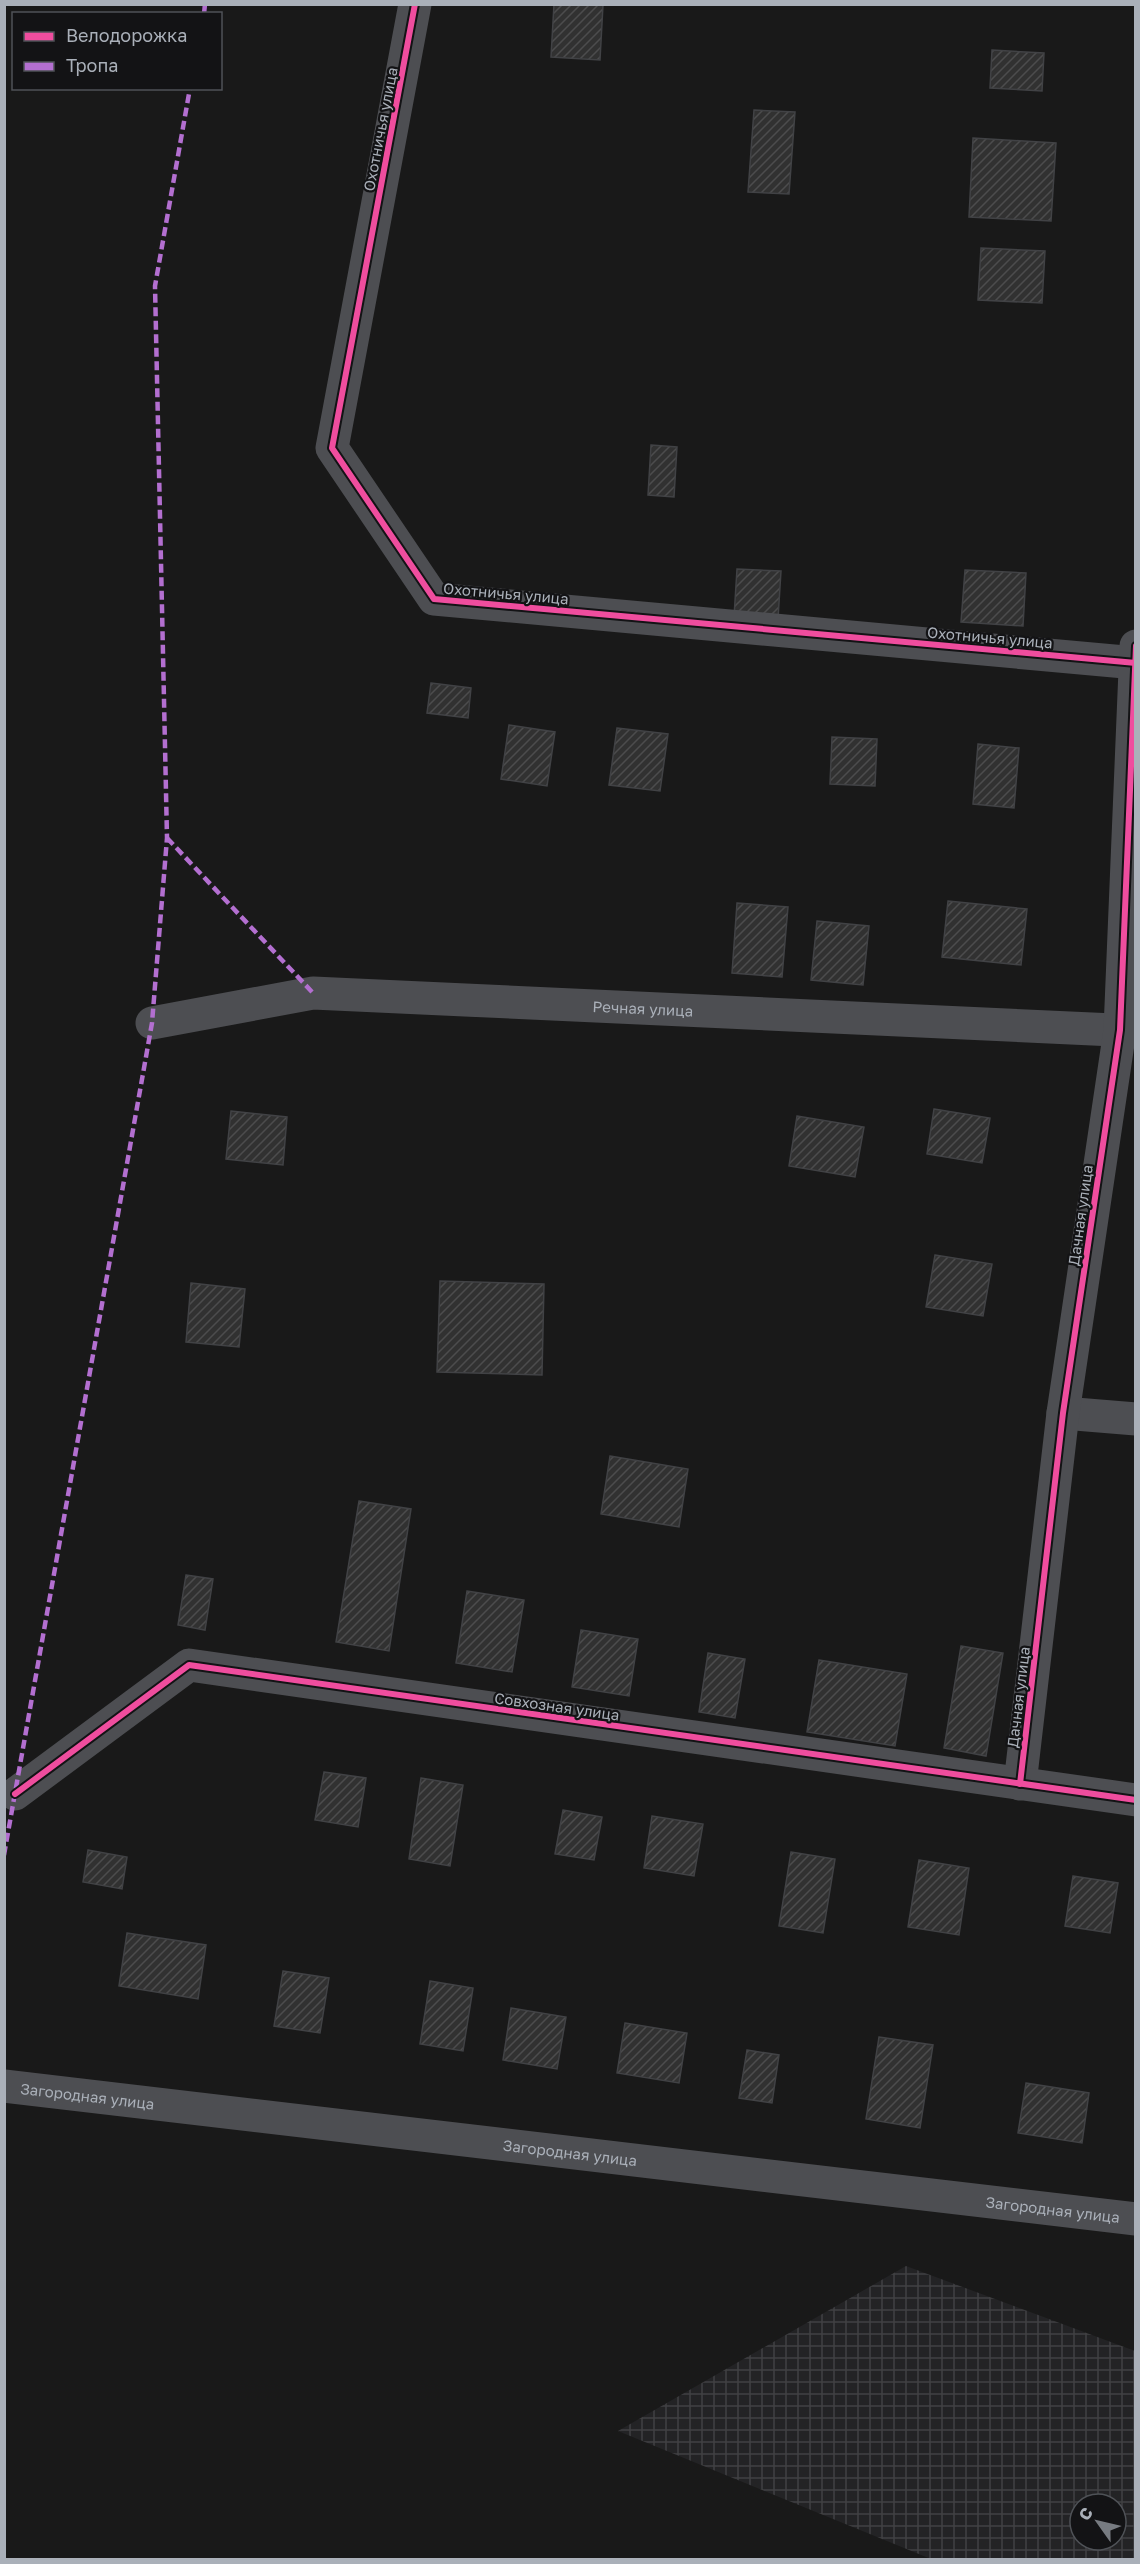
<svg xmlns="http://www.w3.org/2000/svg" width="1140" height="2564" font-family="'Golos Text',sans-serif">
	<defs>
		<pattern id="industrial-grid" width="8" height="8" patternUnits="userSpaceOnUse" patternTransform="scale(1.5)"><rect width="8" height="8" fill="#232325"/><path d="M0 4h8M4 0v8" fill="none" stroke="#404043"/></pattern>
		<pattern id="building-hatch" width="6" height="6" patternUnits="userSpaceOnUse" patternTransform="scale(1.5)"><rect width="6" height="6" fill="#313131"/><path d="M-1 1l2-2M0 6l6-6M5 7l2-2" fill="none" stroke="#4c4c4d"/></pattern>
	</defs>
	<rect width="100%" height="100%" fill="#191919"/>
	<path fill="url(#industrial-grid)" fill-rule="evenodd" d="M906 2266 1135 2351V2559H931L618 2431ZM1080 2504H1116V2540H1080Z"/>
	<g fill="url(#building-hatch)" stroke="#414245" stroke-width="1.5">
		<path d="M554 4 603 5 600 60 551 57Z"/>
		<path d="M992 50 1044 53 1042 91 990 88Z"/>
		<path d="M754 110 795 112 789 194 748 192Z"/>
		<path d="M973 138 1056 143 1051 221 969 217Z"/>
		<path d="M981 248 1045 251 1042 303 978 300Z"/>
		<path d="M651 445 677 447 674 497 648 495Z"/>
		<path d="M737 569 781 571 778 619 734 617Z"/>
		<path d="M965 570 1026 573 1023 626 961 622Z"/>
		<path d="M431 683 471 688 468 718 427 713Z"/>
		<path d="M509 725 555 732 547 786 501 779Z"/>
		<path d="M617 728 668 734 660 791 609 785Z"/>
		<path d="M832 737 877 739 875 786 830 784Z"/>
		<path d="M978 744 1019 748 1014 808 973 804Z"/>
		<path d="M948 901 1027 909 1021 965 942 957Z"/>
		<path d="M737 903 788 907 782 977 732 973Z"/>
		<path d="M817 921 869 926 863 985 811 980Z"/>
		<path d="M934 1109 990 1118 982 1163 927 1154Z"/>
		<path d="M231 1111 287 1117 283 1165 226 1159Z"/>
		<path d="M797 1116 864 1127 855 1177 789 1166Z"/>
		<path d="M935 1255 992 1264 983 1316 926 1307Z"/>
		<path d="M440 1281 544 1284 542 1375 437 1372Z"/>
		<path d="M191 1283 245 1289 239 1347 186 1342Z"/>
		<path d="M610 1456 688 1469 679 1527 601 1514Z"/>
		<path d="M359 1501 411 1509 389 1651 336 1642Z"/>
		<path d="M186 1575 213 1579 205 1630 178 1625Z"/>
		<path d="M467 1591 524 1600 512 1672 456 1663Z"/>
		<path d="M581 1630 638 1639 629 1696 572 1687Z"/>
		<path d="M961 1646 1003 1653 986 1756 944 1748Z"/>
		<path d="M708 1653 745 1659 735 1718 699 1712Z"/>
		<path d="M819 1660 907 1674 895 1746 807 1732Z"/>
		<path d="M324 1772 366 1778 358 1827 315 1820Z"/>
		<path d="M421 1778 463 1785 450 1866 409 1859Z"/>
		<path d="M563 1810 602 1817 594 1860 555 1854Z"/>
		<path d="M652 1816 703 1824 694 1876 644 1868Z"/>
		<path d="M88 1850 127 1857 122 1889 83 1882Z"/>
		<path d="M791 1852 835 1859 823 1933 779 1926Z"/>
		<path d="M919 1860 969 1868 959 1935 908 1927Z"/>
		<path d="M1073 1876 1118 1883 1110 1933 1065 1926Z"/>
		<path d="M127 1933 206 1945 198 1999 119 1986Z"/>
		<path d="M283 1971 329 1978 320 2033 274 2026Z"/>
		<path d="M430 1981 473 1988 463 2051 420 2044Z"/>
		<path d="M511 2008 566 2017 557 2069 503 2060Z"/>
		<path d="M625 2023 687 2033 679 2083 617 2073Z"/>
		<path d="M879 2037 933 2045 920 2128 866 2119Z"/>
		<path d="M747 2050 779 2055 772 2103 739 2098Z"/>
		<path d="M1026 2083 1089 2093 1082 2143 1018 2133Z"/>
	</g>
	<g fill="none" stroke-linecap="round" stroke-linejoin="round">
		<g stroke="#4d4e52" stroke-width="33">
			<path d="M415 4 332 448 434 599 1136 663"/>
			<path id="s1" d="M152 1023 313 993 1136 1031"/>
			<path d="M1063 1413 1136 1419"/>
			<path d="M1020 1784 1063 1413 1120 1030 1136 646"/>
			<path d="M15 1794 189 1665 1136 1800"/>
			<path id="s2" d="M4 2086 1136 2219"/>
		</g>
		<g stroke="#b36fd0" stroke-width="4.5" stroke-dasharray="9 4.5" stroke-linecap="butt">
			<path d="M204 14 205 4"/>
			<path d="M167 838 313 993"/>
			<path d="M4 1855 152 1023 167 838 155 286 190 88"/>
		</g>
		<g stroke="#131315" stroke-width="10">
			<g id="cycleway">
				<path d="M415 4 332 448 434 599 1136 663"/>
				<path d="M1020 1784 1063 1413 1120 1030 1136 646"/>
				<path d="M15 1794 189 1665 1136 1800"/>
			</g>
		</g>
		<use href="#cycleway" stroke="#ef4d9e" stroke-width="6"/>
	</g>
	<g text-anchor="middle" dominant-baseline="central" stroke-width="4.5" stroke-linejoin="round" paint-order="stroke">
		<g font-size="15" fill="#aab0b9" stroke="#131315">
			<text transform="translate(380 129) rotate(-79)">Охотничья улица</text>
			<text transform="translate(506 593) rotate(5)">Охотничья улица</text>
			<text transform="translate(990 637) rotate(5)">Охотничья улица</text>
			<text stroke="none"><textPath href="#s1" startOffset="494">Речная улица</textPath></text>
			<text transform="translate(1080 1215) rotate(-82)">Дачная улица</text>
			<text transform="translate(1018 1697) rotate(-83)">Дачная улица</text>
			<text transform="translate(557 1706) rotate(8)">Совхозная улица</text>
			<text stroke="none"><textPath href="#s2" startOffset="84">Загородная улица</textPath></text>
			<text stroke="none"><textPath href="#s2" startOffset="570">Загородная улица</textPath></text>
			<text stroke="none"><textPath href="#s2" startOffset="1056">Загородная улица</textPath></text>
		</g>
	</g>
	<rect width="1140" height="2564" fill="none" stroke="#aab0b9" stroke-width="12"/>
	<rect x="12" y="12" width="210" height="78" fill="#131315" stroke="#4f5257" stroke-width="1.5"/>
	<rect x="24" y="32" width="30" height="9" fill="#ef4d9e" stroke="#4f5257" stroke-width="1.5"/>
	<text x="66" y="42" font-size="18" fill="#aab0b9">Велодорожка</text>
	<rect x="24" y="62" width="30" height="9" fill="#b36fd0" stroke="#4f5257" stroke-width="1.5"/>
	<text x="66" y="72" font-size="18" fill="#aab0b9">Тропа</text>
	<g transform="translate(1098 2522) rotate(304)"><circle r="28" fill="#131315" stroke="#4f5257" stroke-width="1.5"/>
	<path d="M0-4.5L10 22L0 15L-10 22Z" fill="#777b81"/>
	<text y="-9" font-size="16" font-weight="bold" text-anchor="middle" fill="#aab0b9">С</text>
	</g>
</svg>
